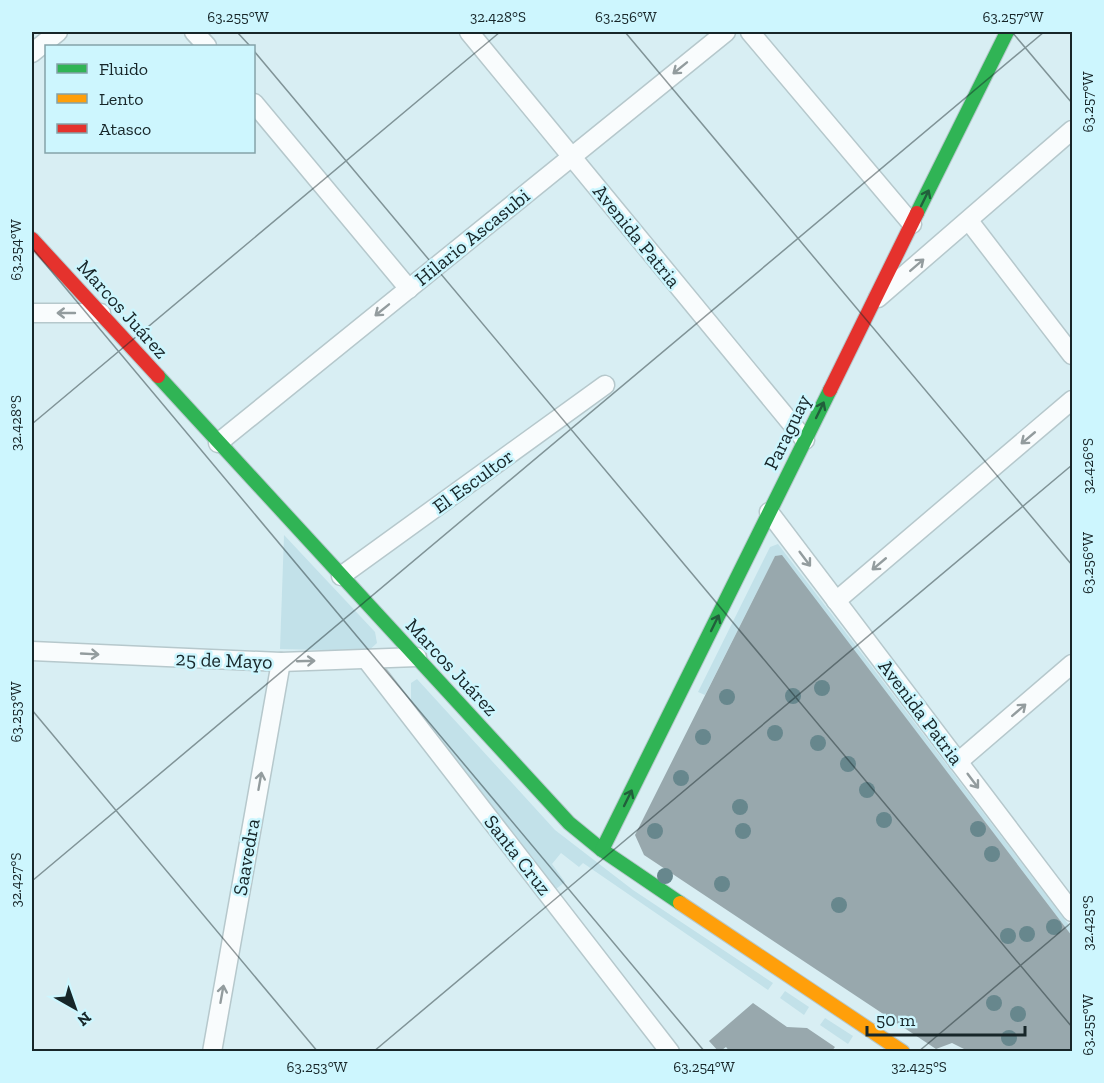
<svg xmlns="http://www.w3.org/2000/svg" width="1104" height="1083" font-family="'Zilla Slab',serif">
	<rect width="100%" height="100%" fill="#d8eef3"/>
	<g fill="#c2e1e9">
		<path d="M284 535 375 632 377 643 368 651 280 649Z"/>
		<path d="M778 544 1072 929V936L782 556H775L705 695 698 692 770 547Z"/>
		<path d="M417 679 555 830 633 890 773 983 768 990 583 863 579 867 561 853 552 864 565 882 556 889 411 700V683Z"/>
		<path d="M785 991 809 1007 804 1015 780 998Z"/>
		<path d="M825 1018 853 1036 848 1044 820 1025Z"/>
	</g>
	<g fill="#98a8ad">
		<path d="M782 555 1072 936V1052H970L952 1043 936 1049 644 855 635 835 775 556Z"/>
		<path d="M753 1003 787 1027 807 1028 835 1047 831 1052H730L726 1047 719 1052 709 1041Z"/>
	</g>
	<g fill="none" stroke-linecap="round" stroke-linejoin="round">
		<g stroke="#b6c8cc" stroke-width="21">
			<g id="street">
				<path d="M194 32 207 46"/>
				<path d="M469 32 805 440"/>
				<path d="M750 32 912 224"/>
				<path d="M32 53 58 32"/>
				<path d="M254 103 409 289"/>
				<path d="M969 221 1072 355"/>
				<path d="M878 298 1072 130"/>
				<path d="M32 313H101"/>
				<path d="M218 443 726 32"/>
				<path d="M769 512 1072 912"/>
				<path d="M341 576 605 385"/>
				<path d="M836 601 1072 400"/>
				<path d="M32 651 281 662 417 657"/>
				<path d="M366 659 670 1052"/>
				<path d="M958 762 1072 664"/>
				<path d="M212 1052 281 662"/>
			</g>
		</g>
		<g stroke="#b6c8cc" stroke-width="16">
			<g id="fast">
				<path d="M917 213 1007 32"/>
				<path d="M158 376 569 823 602 850 680 903"/>
				<path d="M602 850 830 390"/>
			</g>
		</g>
		<g stroke="#b6c8cc" stroke-width="16">
			<path id="slow" d="M680 903 903 1052"/>
		</g>
		<g stroke="#b6c8cc" stroke-width="16">
			<g id="jam">
				<path d="M32 239 158 376"/>
				<path d="M830 390 917 213"/>
			</g>
		</g>
		<use href="#street" stroke="#f9fcfd" stroke-width="18"/>
		<use href="#fast" stroke="#30b455" stroke-width="14"/>
		<use href="#slow" stroke="#ff9f0a" stroke-width="14"/>
		<use href="#jam" stroke="#e5322d" stroke-width="14"/>
	</g>
	<g fill="#67878d">
		<circle cx="822" cy="688" r="8"/>
		<circle cx="793" cy="696" r="8"/>
		<circle cx="727" cy="697" r="8"/>
		<circle cx="775" cy="733" r="8"/>
		<circle cx="703" cy="737" r="8"/>
		<circle cx="818" cy="743" r="8"/>
		<circle cx="848" cy="764" r="8"/>
		<circle cx="681" cy="778" r="8"/>
		<circle cx="867" cy="790" r="8"/>
		<circle cx="740" cy="807" r="8"/>
		<circle cx="884" cy="820" r="8"/>
		<circle cx="978" cy="829" r="8"/>
		<circle cx="655" cy="831" r="8"/>
		<circle cx="743" cy="831" r="8"/>
		<circle cx="992" cy="854" r="8"/>
		<circle cx="665" cy="876" r="8"/>
		<circle cx="722" cy="884" r="8"/>
		<circle cx="839" cy="905" r="8"/>
		<circle cx="1054" cy="927" r="8"/>
		<circle cx="1027" cy="934" r="8"/>
		<circle cx="1008" cy="936" r="8"/>
		<circle cx="994" cy="1003" r="8"/>
		<circle cx="1018" cy="1014" r="8"/>
		<circle cx="1009" cy="1038" r="8"/>
	</g>
	<defs><path id="oneway-shaft" d="M-6 0H5M1.5-3L5.5 0L1.5 3" fill="none" stroke-width="1.6" stroke-linecap="round" stroke-linejoin="round" transform="scale(1.5)"/></defs>
	<g stroke="#939c9e">
		<use href="#oneway-shaft" transform="translate(680 68) rotate(141)"/>
		<use href="#oneway-shaft" transform="translate(917 265) rotate(-41)"/>
		<use href="#oneway-shaft" transform="translate(382 310) rotate(141)"/>
		<use href="#oneway-shaft" transform="translate(66 313) rotate(180)"/>
		<use href="#oneway-shaft" transform="translate(1028 438) rotate(140)"/>
		<use href="#oneway-shaft" transform="translate(805 559) rotate(53)"/>
		<use href="#oneway-shaft" transform="translate(879 564) rotate(140)"/>
		<use href="#oneway-shaft" transform="translate(90 654) rotate(3)"/>
		<use href="#oneway-shaft" transform="translate(306 661) rotate(-2)"/>
		<use href="#oneway-shaft" transform="translate(1019 710) rotate(-41)"/>
		<use href="#oneway-shaft" transform="translate(260 781) rotate(-80)"/>
		<use href="#oneway-shaft" transform="translate(973 781) rotate(53)"/>
		<use href="#oneway-shaft" transform="translate(222 994) rotate(-80)"/>
	</g>
	<g stroke="#215f3b">
		<use href="#oneway-shaft" transform="translate(925 198) rotate(-64)"/>
		<use href="#oneway-shaft" transform="translate(820 410) rotate(-64)"/>
		<use href="#oneway-shaft" transform="translate(715 623) rotate(-64)"/>
		<use href="#oneway-shaft" transform="translate(628 798) rotate(-64)"/>
	</g>
	<path fill="none" stroke="#172629" stroke-width="1.5" stroke-opacity="0.45" d="M237 32 250 46M625 32 1072 565M1012 32 1072 103M254 51 1072 1027M32 248 705 1052M32 424 500 32M32 710 318 1052M32 881 1044 32M373 1052 1072 465M918 1052 1072 922"/>
	<g text-anchor="middle" dominant-baseline="central" stroke-width="5" stroke-linejoin="round" paint-order="stroke">
		<g font-size="20" fill="#172629" stroke="#cdf6fe">
			<text transform="translate(637 236) rotate(51)">Avenida Patria</text>
			<text transform="translate(472 237) rotate(-39)">Hilario Ascasubi</text>
			<text transform="translate(123 309) rotate(48)">Marcos Juárez</text>
			<text transform="translate(787 432) rotate(-64)">Paraguay</text>
			<text transform="translate(473 481) rotate(-36)">El Escultor</text>
			<text transform="translate(224 660) rotate(2)">25 de Mayo</text>
			<text transform="translate(452 667) rotate(47)">Marcos Juárez</text>
			<text transform="translate(921 712) rotate(53)">Avenida Patria</text>
			<text transform="translate(518 855) rotate(52)">Santa Cruz</text>
			<text transform="translate(246 857) rotate(-80)">Saavedra</text>
		</g>
	</g>
	<rect width="1104" height="1083" fill="none" stroke="#cdf6fe" stroke-width="66"/>
	<rect x="45" y="45" width="210" height="108" fill="#cdf6fe" stroke="#84a3a9" stroke-width="1.5"/>
	<rect x="57" y="64" width="30" height="9" fill="#30b455" stroke="#84a3a9" stroke-width="1.5"/>
	<text x="99" y="75" font-size="18" fill="#172629">Fluido</text>
	<rect x="57" y="94" width="30" height="9" fill="#ff9f0a" stroke="#84a3a9" stroke-width="1.5"/>
	<text x="99" y="105" font-size="18" fill="#172629">Lento</text>
	<rect x="57" y="124" width="30" height="9" fill="#e5322d" stroke="#84a3a9" stroke-width="1.5"/>
	<text x="99" y="135" font-size="18" fill="#172629">Atasco</text>
	<g transform="translate(75 1008) rotate(140)" stroke="#cdf6fe" stroke-width="4.5" paint-order="stroke">
	<path d="M0-4.5L10 22L0 15L-10 22Z" fill="#172629"/>
	<text y="-9" font-size="16" font-weight="bold" text-anchor="middle" fill="#172629">N</text>
	</g>
	<path d="M867 1026v9h158v-9" fill="none" stroke="#172629" stroke-width="3"/>
	<text x="876" y="1026" font-size="18" fill="#172629" stroke="#cdf6fe" stroke-width="4.5" paint-order="stroke">50 m</text>
	<rect x="33" y="33" width="1038" height="1017" fill="none" stroke="#172629" stroke-width="2"/>
	<g font-size="15" text-anchor="middle" fill="#172629">
		<text x="238" y="22">63.255°W</text>
		<text x="498" y="22">32.428°S</text>
		<text x="626" y="22">63.256°W</text>
		<text x="1013" y="22">63.257°W</text>
		<text transform="translate(1088 102) rotate(-90)" y="5">63.257°W</text>
		<text transform="translate(16 250) rotate(-90)" y="5">63.254°W</text>
		<text transform="translate(16 423) rotate(-90)" y="5">32.428°S</text>
		<text transform="translate(1088 466) rotate(-90)" y="5">32.426°S</text>
		<text transform="translate(1088 563) rotate(-90)" y="5">63.256°W</text>
		<text transform="translate(16 712) rotate(-90)" y="5">63.253°W</text>
		<text transform="translate(16 880) rotate(-90)" y="5">32.427°S</text>
		<text transform="translate(1088 923) rotate(-90)" y="5">32.425°S</text>
		<text transform="translate(1088 1025) rotate(-90)" y="5">63.255°W</text>
		<text x="317" y="1072">63.253°W</text>
		<text x="704" y="1072">63.254°W</text>
		<text x="919" y="1072">32.425°S</text>
	</g>
</svg>
